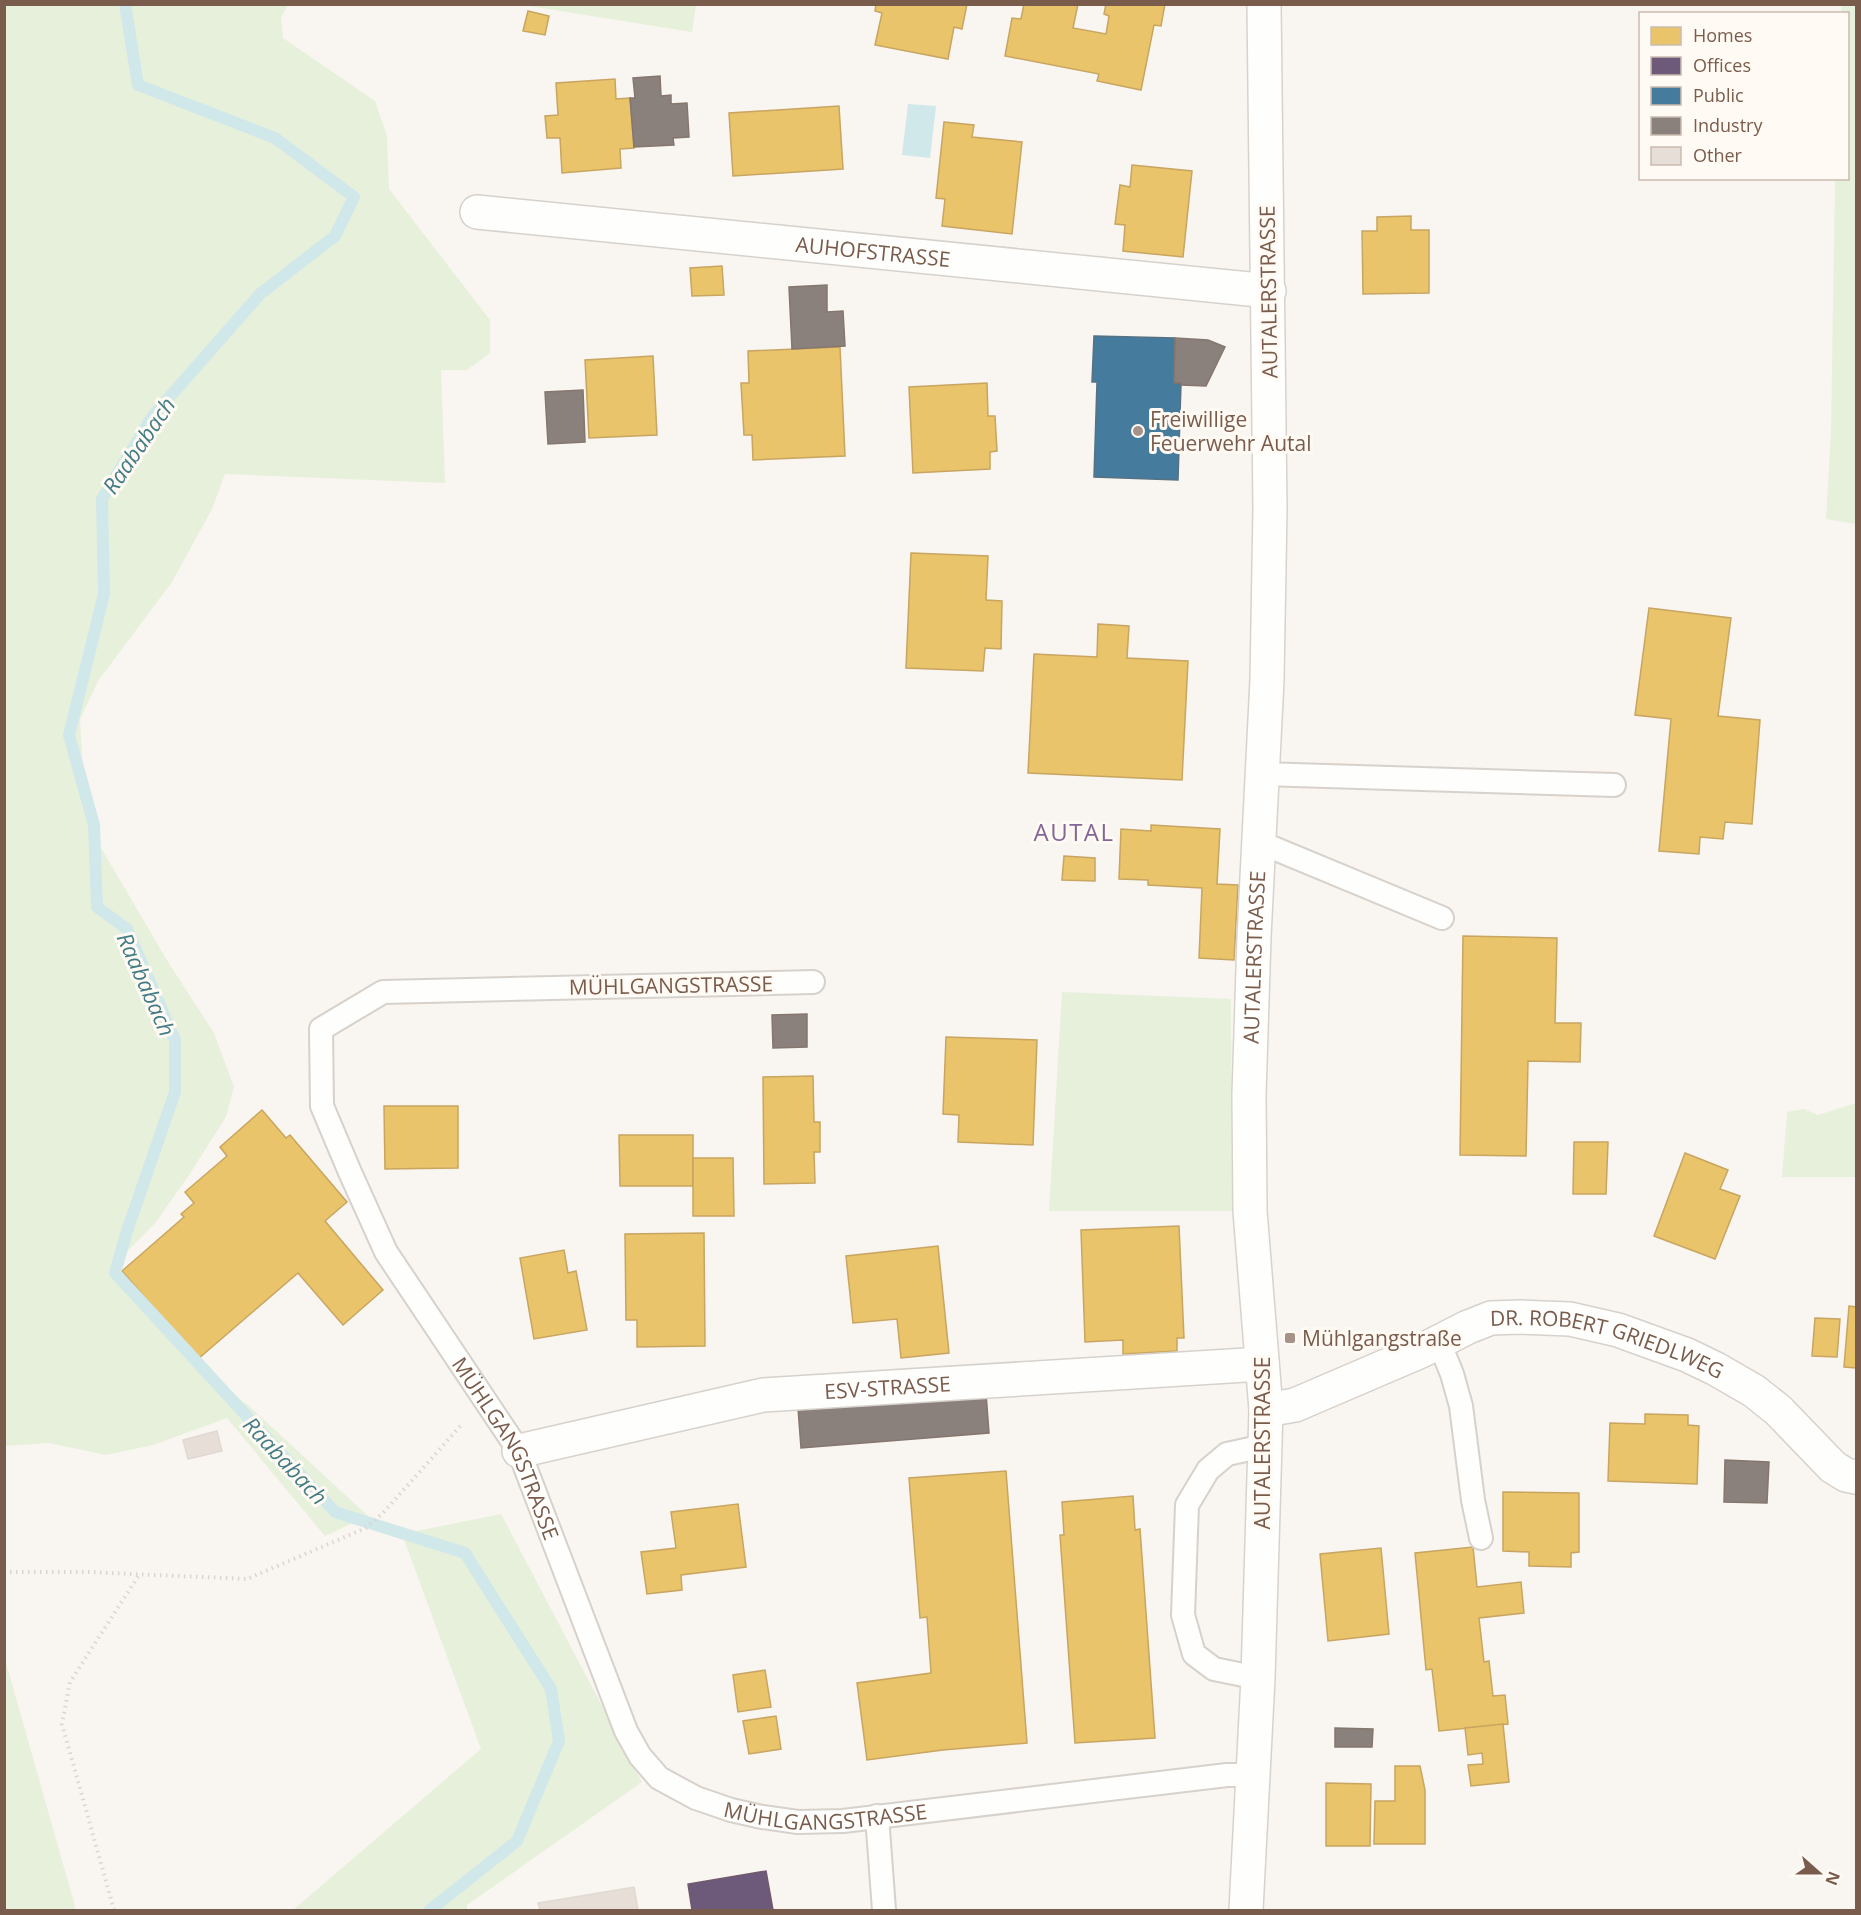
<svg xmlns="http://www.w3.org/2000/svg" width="1861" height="1915" font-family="'Open Sans',sans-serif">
	<rect width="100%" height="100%" fill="#f9f5f0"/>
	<g fill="#e7f0db">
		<path d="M5 4 288 5 281 18 283 38 375 101 387 136 389 189 490 320V353L467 370H441L445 483 225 474 212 509 172 582 98 681 80 719 83 775 94 836 168 962 214 1033 234 1087 226 1117 189 1175 156 1222 113 1266 193 1366 248 1405 368 1516 325 1536 227 1418 153 1445 106 1455 49 1443 5 1446Z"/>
		<path d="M523 5H696L692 32Z"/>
		<path d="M1842 5H1856V524L1826 519 1831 433 1835 179 1848 178V14L1841 13Z"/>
		<path d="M1062 992 1231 999 1232 1211H1049Z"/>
		<path d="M1856 1103V1177H1782L1787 1112 1804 1109 1818 1115Z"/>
		<path d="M501 1514 642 1782 467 1905V1910H293L481 1749 402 1534Z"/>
		<path d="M4 1659H5L76 1910H5Z"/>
	</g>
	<path fill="#d0e8ea" d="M908 104 936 106 930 158 902 155Z"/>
	<g fill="#e9c46a" stroke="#c8a561" stroke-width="1.5">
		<path d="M876 4H967L962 29 954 27 948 59 875 45 882 13 875 11Z"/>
		<path d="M1024 4H1078L1073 28 1106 34 1109 16 1104 14 1106 4H1165L1161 26 1154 25 1141 90 1097 81 1099 74 1005 56 1012 18 1021 19Z"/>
		<path d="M528 11 549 16 545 35 523 31Z"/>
		<path d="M615 79 616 99 630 98 634 148 620 149 621 168 562 173 560 138H547L545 116 558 115 556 83Z"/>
		<path d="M839 106 843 169 733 176 729 113Z"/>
		<path d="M944 122 974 125 972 137 1022 142 1012 234 942 226 945 199 936 198Z"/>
		<path d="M1132 165 1192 171 1183 257 1123 251 1125 225 1115 224 1120 185 1130 187Z"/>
		<path d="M1411 216V230H1429V293L1363 294 1362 231H1377V217Z"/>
		<path d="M722 266 724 295 692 296 690 268Z"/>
		<path d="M840 347 845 456 753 460 752 435H744L741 383H749L748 351Z"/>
		<path d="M653 356 657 435 589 438 585 360Z"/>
		<path d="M987 383 988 416H995L997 451 990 452V469L913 473 909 387Z"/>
		<path d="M911 553 988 556 986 600 1002 601 1001 649 985 648 983 671 906 668Z"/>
		<path d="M1649 608 1731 618 1718 716 1760 720 1752 824 1725 822 1723 839 1700 837 1699 854 1659 851 1671 719 1635 715Z"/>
		<path d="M1098 624 1129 626 1127 658 1188 661 1182 780 1028 773 1034 654 1097 657Z"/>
		<path d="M1151 825 1220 829 1217 884 1238 885 1234 960 1199 958 1202 888 1148 885V880L1119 879 1121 829 1151 831Z"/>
		<path d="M1064 856 1095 858V881L1062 880Z"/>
		<path d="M1463 936 1557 938 1555 1023H1581L1580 1062 1528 1061 1526 1156 1460 1155Z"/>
		<path d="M946 1037 1037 1040 1033 1145 958 1142 959 1115 943 1114Z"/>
		<path d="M813 1076 814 1122H820V1152H814L815 1183 764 1184 763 1077Z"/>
		<path d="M384 1106H458V1168L385 1169Z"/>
		<path d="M262 1110 286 1138 290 1135 347 1202 325 1221 383 1290 343 1325 298 1273 198 1359 122 1271 184 1217 181 1214 194 1203 185 1192 227 1156 220 1147Z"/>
		<path d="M619 1135H693V1186H620Z"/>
		<path d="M1574 1142H1608L1606 1194H1573Z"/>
		<path d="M1685 1153 1728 1170 1720 1189 1740 1196 1715 1259 1654 1236Z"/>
		<path d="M693 1158H733L734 1216H693Z"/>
		<path d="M1179 1226 1184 1338H1177V1351L1123 1354V1340L1085 1342 1081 1230Z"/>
		<path d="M704 1233 705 1346 637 1347V1320H626L625 1234Z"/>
		<path d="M938 1246 949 1353 901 1358 897 1319 853 1323 846 1256Z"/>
		<path d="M564 1250 568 1273 576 1271 587 1330 534 1339 520 1258Z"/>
		<path d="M1849 1306 1856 1307V1368L1844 1367Z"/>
		<path d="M1815 1318 1840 1319 1837 1357 1812 1356Z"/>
		<path d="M1645 1414 1688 1415V1425L1699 1426 1697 1484 1608 1481 1610 1423 1645 1424Z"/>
		<path d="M1006 1471 1027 1743 943 1750 867 1760 857 1683 931 1673 927 1617 920 1618 909 1478Z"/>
		<path d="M1503 1492 1579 1493V1552L1571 1553V1567L1529 1566V1552L1503 1551Z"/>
		<path d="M1133 1496 1135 1530 1140 1529 1155 1738 1075 1743 1060 1535H1064L1062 1502Z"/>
		<path d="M738 1504 746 1567 681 1575 682 1590 647 1594 641 1552 676 1548 671 1512Z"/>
		<path d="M1473 1547 1477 1587 1521 1582 1524 1613 1479 1618 1484 1662 1489 1661 1493 1696 1505 1695 1508 1724 1439 1731 1432 1669 1426 1670 1415 1553Z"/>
		<path d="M1381 1548 1389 1634 1328 1641 1320 1554Z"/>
		<path d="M765 1670 771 1707 738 1712 733 1675Z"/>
		<path d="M776 1716 781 1749 749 1754 743 1721Z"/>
		<path d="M1503 1724 1509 1782 1471 1786 1468 1765 1483 1764 1482 1753 1468 1755 1465 1728Z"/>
		<path d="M1395 1766H1420L1425 1790V1844H1374L1375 1801H1395Z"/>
		<path d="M1326 1783 1371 1784 1370 1846H1326Z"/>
	</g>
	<path fill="#6d597a" stroke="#715a6c" stroke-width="1.5" d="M766 1871 773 1910H692L688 1884Z"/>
	<path fill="#457b9d" stroke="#557285" stroke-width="1.5" d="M1094 336 1175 338 1174 383H1181L1178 480 1094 477 1097 382H1092Z"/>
	<g fill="#8a817c" stroke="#85766e" stroke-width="1.5">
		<path d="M660 76 661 96 671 95V104L687 103 689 137 673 138 674 145 634 147 630 98H635L633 78Z"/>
		<path d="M827 285V312L843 311 845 346 792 349 789 287Z"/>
		<path d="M1175 338 1208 340 1225 347 1206 386 1181 385V383H1174Z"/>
		<path d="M583 390 585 442 548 444 545 392Z"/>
		<path d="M807 1014V1047L773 1048 772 1015Z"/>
		<path d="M986 1393 989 1433 801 1448 798 1408Z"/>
		<path d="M1725 1460 1769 1462 1767 1503 1724 1502Z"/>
		<path d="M1335 1728 1373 1729 1372 1747H1335Z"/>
	</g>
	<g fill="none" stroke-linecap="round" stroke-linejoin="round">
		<path stroke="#d0e8ea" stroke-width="12" d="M125 4 138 85 275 138 354 197 335 236 260 294 152 417 102 499 104 594 69 735 94 825 97 907 127 929 175 1040V1092L126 1234 115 1273 335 1512 465 1553 551 1689 559 1741 517 1841 430 1910"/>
	</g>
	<g fill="#e6ded7" stroke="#e2d8d2" stroke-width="1.5">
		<path d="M217 1431 222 1451 188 1459 183 1440Z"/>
		<path d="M634 1887 638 1910H540L538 1903Z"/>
	</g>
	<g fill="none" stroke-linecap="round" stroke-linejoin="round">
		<g stroke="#d7d1cb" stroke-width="26">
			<g id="lane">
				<path d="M1262 774 1614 785"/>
				<path d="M1259 842 1442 918"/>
				<path id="s1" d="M813 982 383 992 321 1029 322 1106 349 1170 386 1252 519 1451 626 1731 640 1756 659 1778 696 1798 731 1810 762 1817 798 1822 843 1821 1227 1775H1253"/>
				<path d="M1439 1342 1452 1374 1461 1406 1473 1500 1481 1538"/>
				<path d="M1258 1678 1214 1669 1194 1654 1183 1615 1187 1505 1208 1470 1227 1454 1264 1446"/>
				<path d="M877 1816 884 1910"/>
			</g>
		</g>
		<g stroke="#d7d1cb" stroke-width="36">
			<g id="street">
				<path id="s2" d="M477 212 1269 291"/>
				<path id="s3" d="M1266 1410 1295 1405 1421 1351 1468 1327 1491 1318 1520 1317 1570 1319 1618 1330 1687 1355 1716 1369 1754 1391 1778 1410 1833 1467 1846 1475 1856 1477"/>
				<path id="s4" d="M519 1451 763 1395 1262 1364"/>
			</g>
		</g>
		<g stroke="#d9d2cb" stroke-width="36">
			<g id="secondary">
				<path id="s5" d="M1246 1910 1258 1678 1266 1410 1250 1211 1249 1095 1254 937 1267 680 1270 509 1264 4"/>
			</g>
		</g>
		<g stroke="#dcd5d0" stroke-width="4" stroke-dasharray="1.5 4.5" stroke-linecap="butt">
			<path d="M4 1572H87L247 1579 366 1528 383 1513 463 1423"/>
			<path d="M114 1910 62 1724 70 1682 139 1575"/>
		</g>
		<use href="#lane" stroke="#fefefd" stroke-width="22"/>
		<use href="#street" stroke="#fefefd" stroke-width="33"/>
		<use href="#secondary" stroke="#fefefd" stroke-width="33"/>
	</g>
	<g fill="#a69286" stroke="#fffaf3" stroke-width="2">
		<circle cx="1138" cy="431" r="6"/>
		<rect x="1284" y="1332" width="12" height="12" rx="3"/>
	</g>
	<g text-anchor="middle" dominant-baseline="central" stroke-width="6" stroke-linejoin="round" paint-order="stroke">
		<g font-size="21" fill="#7a5c4d" stroke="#fffaf3">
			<text stroke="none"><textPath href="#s2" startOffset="398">AUHOFSTRASSE</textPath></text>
			<text transform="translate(1268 292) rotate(-91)">AUTALERSTRASSE</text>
			<text stroke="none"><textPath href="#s5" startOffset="954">AUTALERSTRASSE</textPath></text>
			<text transform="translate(671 985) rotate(-1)">MÜHLGANGSTRASSE</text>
			<text stroke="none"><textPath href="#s3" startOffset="364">DR. ROBERT GRIEDLWEG</textPath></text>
			<text stroke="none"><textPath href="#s4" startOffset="375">ESV-STRASSE</textPath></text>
			<text transform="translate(1262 1443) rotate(-90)">AUTALERSTRASSE</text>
			<text stroke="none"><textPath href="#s1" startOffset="970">MÜHLGANGSTRASSE</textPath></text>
			<text stroke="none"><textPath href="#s1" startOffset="1510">MÜHLGANGSTRASSE</textPath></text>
		</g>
		<g font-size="21" fill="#7a5c4d" stroke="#fffaf3" text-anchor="start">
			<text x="1150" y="419">Freiwillige<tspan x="1150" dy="24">Feuerwehr Autal</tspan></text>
			<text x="1302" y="1338">Mühlgangstraße</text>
		</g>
		<g font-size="22" font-style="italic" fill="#437c86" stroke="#fffaf3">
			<text transform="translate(138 445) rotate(-56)">Raababach</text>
			<text transform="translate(147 984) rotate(66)">Raababach</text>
			<text transform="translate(286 1460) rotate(47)">Raababach</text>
		</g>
		<g font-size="24" letter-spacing="1.5" fill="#846695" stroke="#fffaf3">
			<text x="1074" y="831">AUTAL</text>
		</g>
	</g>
	<rect width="1861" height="1915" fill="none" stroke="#7a5c4d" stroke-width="12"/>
	<rect x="1639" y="12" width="210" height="168" fill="#fffaf3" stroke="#cabbb1" stroke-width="1.5"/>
	<rect x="1651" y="27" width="30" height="18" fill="#e9c46a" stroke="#cabbb1" stroke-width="1.5"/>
	<text x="1693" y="42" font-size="18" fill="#7a5c4d">Homes</text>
	<rect x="1651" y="57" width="30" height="18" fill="#6d597a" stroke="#cabbb1" stroke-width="1.5"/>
	<text x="1693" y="72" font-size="18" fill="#7a5c4d">Offices</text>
	<rect x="1651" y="87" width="30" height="18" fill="#457b9d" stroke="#cabbb1" stroke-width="1.5"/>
	<text x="1693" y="102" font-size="18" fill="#7a5c4d">Public</text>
	<rect x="1651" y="117" width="30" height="18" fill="#8a817c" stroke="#cabbb1" stroke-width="1.5"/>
	<text x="1693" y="132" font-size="18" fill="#7a5c4d">Industry</text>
	<rect x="1651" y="147" width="30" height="18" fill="#e6ded7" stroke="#cabbb1" stroke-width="1.5"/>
	<text x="1693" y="162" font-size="18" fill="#7a5c4d">Other</text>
	<g transform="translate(1819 1873) rotate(111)" stroke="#fffaf3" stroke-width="4.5" paint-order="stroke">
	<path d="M0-4.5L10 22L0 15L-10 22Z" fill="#7a5c4d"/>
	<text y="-9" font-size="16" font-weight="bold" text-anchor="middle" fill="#7a5c4d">N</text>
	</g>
</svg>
